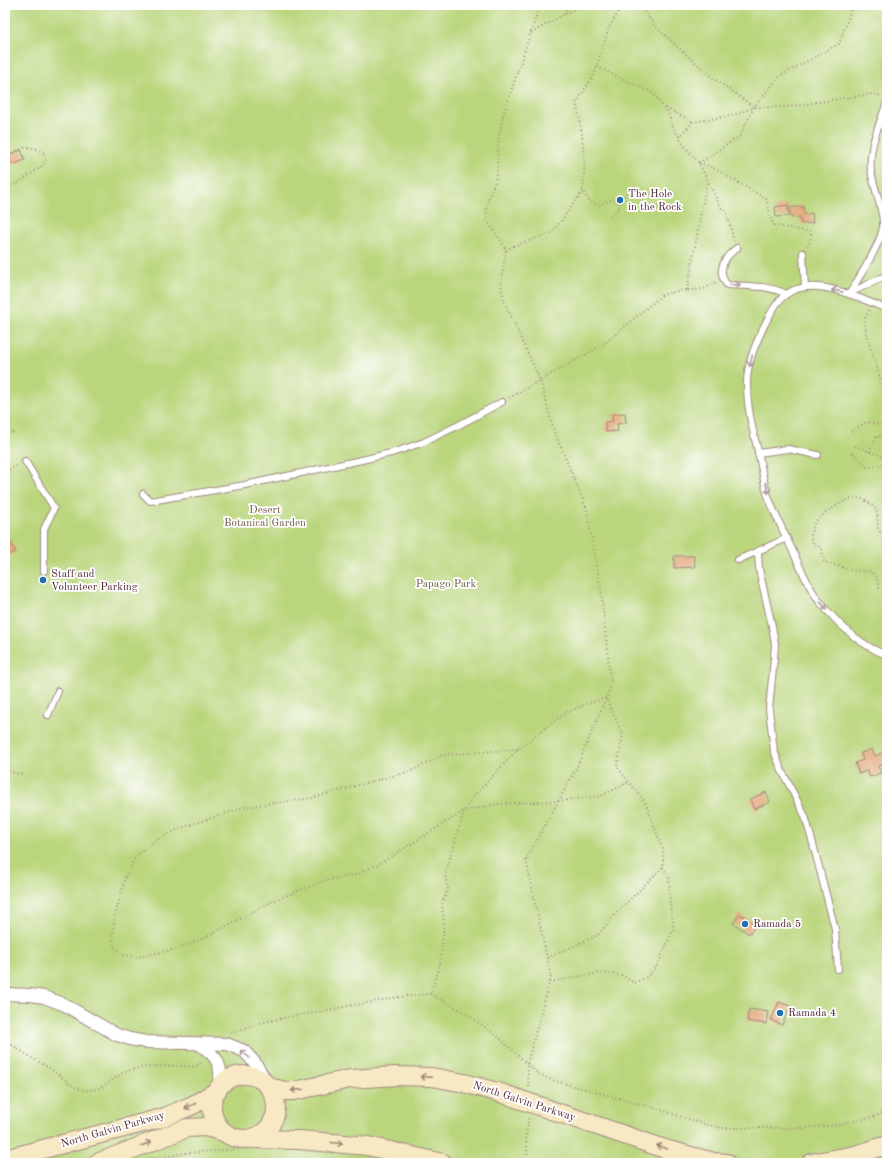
<svg xmlns="http://www.w3.org/2000/svg" width="892" height="1168" font-family="'Old Standard TT',serif">
	<rect width="100%" height="100%" fill="#fff"/>
	<filter id="ink" filterUnits="userSpaceOnUse"><feTurbulence type="fractalNoise" baseFrequency=".025" numOctaves="2"/><feDisplacementMap in="SourceGraphic" scale="8" xChannelSelector="R" yChannelSelector="G"/><feConvolveMatrix kernelMatrix="1 2 1 2 8 2 1 2 1" color-interpolation-filters="sRGB"/></filter>
	<filter id="wash" filterUnits="userSpaceOnUse"><feTurbulence type="fractalNoise" baseFrequency=".012" numOctaves="4" result="noise"/><feDisplacementMap in="SourceGraphic" scale="16" xChannelSelector="R" yChannelSelector="G"/><feGaussianBlur stdDeviation="0.9" result="paint"/><feColorMatrix in="noise" values="0 0 0 0 0 0 0 0 0 0 0 0 0 0 0 0 0 1.4 0 .05"/><feComposite in="paint" operator="in"/></filter>
	<g filter="url(#wash)">
		<rect width="100%" height="100%" fill="#f8ecdb"/>
		<rect fill="#bad57b" stroke="#827a53" x="5" y="5" width="882" height="1158"/>
		<g id="blocks">
			<g fill="#e2a372">
				<path d="M21 150 25 160 12 165 8 155Z"/>
				<path d="M788 205 789 216 776 217 775 207Z"/>
				<path d="M803 206 804 214 812 213 813 223 801 224 800 217 791 218 790 208Z"/>
				<path d="M625 413 626 423 617 424 618 431 606 432 605 422 613 421 612 414Z"/>
				<path d="M5 532 16 552 5 556Z"/>
				<path d="M674 556H694L695 567 674 568Z"/>
				<path d="M872 749 875 756 884 752 887 763 878 766 881 773 870 777 867 771 859 774 855 763 863 760 861 753Z"/>
				<path d="M766 792 770 802 754 809 750 799Z"/>
				<path d="M740 914 756 925 749 934 733 923Z"/>
				<path d="M779 1002 790 1006 782 1025 771 1020Z"/>
				<path d="M749 1009 768 1012 766 1024 747 1021Z"/>
			</g>
		</g>
	</g>
	<g filter="url(#ink)">
		<use href="#blocks" fill-opacity="0" stroke="#a18683" stroke-width="1"/>
		<g fill="none" stroke-linecap="round" stroke-linejoin="round">
			<g stroke="#a18683" stroke-width="8">
				<g id="lane">
					<path d="M737 248C724 257 716 271 727 285 747 286 768 285 786 294"/>
					<path d="M803 253 805 287"/>
					<path d="M850 293C859 277 881 244 883 227 885 214 873 186 871 170 868 147 880 124 887 102"/>
					<path d="M850 293 887 275"/>
					<path d="M887 309C863 300 824 280 797 289 780 294 772 310 764 326 756 343 747 363 747 383 747 407 752 428 758 451 761 465 763 479 767 493 774 514 786 536 795 556 802 571 809 588 819 601 837 623 860 646 887 655"/>
					<path d="M758 453 788 449 818 455"/>
					<path d="M25 461 54 508 44 529V571"/>
					<path d="M143 494 150 501 245 485 366 459 395 452 424 442 459 425 502 402"/>
					<path d="M758 551 759 569 772 626 775 644 774 658 769 709 774 751 782 771 805 816 813 844 835 929 838 969"/>
					<path d="M738 560 787 538"/>
					<path d="M48 715 58 691"/>
				</g>
			</g>
			<g stroke="#a18683" stroke-width="14">
				<g id="street">
					<path d="M5 994 30 995 44 997 63 1004 117 1035 130 1039 146 1042 227 1044 244 1051 255 1063 268 1085"/>
					<path d="M199 1044C218 1056 224 1067 218 1089"/>
				</g>
			</g>
			<g stroke="#a18683" stroke-width="20">
				<g id="secondary">
					<circle cx="244" cy="1107" r="32"/>
					<path d="M269 1087 285 1091H294L350 1079 396 1076 432 1077 464 1083 504 1094 668 1150 714 1162 727 1163"/>
					<path d="M252 1139 299 1140 368 1146 443 1163"/>
					<path d="M5 1159 162 1118 193 1105 217 1091"/>
					<path d="M97 1163 187 1128 206 1127 224 1132"/>
					<path d="M811 1163 855 1155 887 1145"/>
				</g>
			</g>
			<g stroke="#a18683" stroke-width="2" stroke-dasharray="1 3" stroke-linecap="butt">
				<path d="M622 5 608 30 594 75 576 103C583 132 586 161 583 191L589 201 598 205 613 199 620 200 629 192 641 188"/>
				<path d="M639 5 655 26 709 75 754 107H787L870 94 882 96"/>
				<path d="M565 14 567 5"/>
				<path d="M531 33 581 5"/>
				<path d="M597 67 653 93 668 113 673 127 685 147 699 163 720 206 727 214 734 241"/>
				<path d="M666 108 693 122"/>
				<path d="M679 137 693 122 730 116 753 108"/>
				<path d="M5 153C21 154 23 140 44 153L46 158 45 163 41 167 17 184 5 187"/>
				<path d="M699 163 740 136 754 107 780 76 839 44 853 5"/>
				<path d="M699 163 709 166 719 171 766 199 773 225 811 232 810 242 807 247"/>
				<path d="M610 216C617 211 620 208 620 200"/>
				<path d="M506 250 513 246 552 233 583 191"/>
				<path d="M687 290 707 181"/>
				<path d="M869 310 864 320 866 334 878 371 887 409"/>
				<path d="M509 398 604 344 662 295 678 291 704 289 716 282"/>
				<path d="M5 429 15 434"/>
				<path d="M851 431 867 422 883 425 887 418"/>
				<path d="M855 446 887 458"/>
				<path d="M869 452 877 436 881 437 885 431H887"/>
				<path d="M852 453 867 467 887 465"/>
				<path d="M5 471 19 465"/>
				<path d="M887 532 884 534C872 530 882 516 874 507 871 504 863 498 858 498 847 497 819 515 814 524 812 529 811 534 811 539L815 545 821 547 824 562 852 570 872 572 877 578 879 588H887"/>
				<path d="M518 749 472 798 464 811 379 864 357 874 323 881 275 900 204 938 176 949 137 957 124 955 115 947 112 936 115 916 125 878 136 856 156 840 181 828 245 807 312 798 411 771 443 755 518 749 565 713 588 703 606 698 623 735 617 767 645 802 663 850V867L615 914 598 935 547 958"/>
				<path d="M5 770 23 775"/>
				<path d="M550 982 599 973 622 975 634 983 647 977 658 964 674 928 670 904 669 878 663 867"/>
				<path d="M430 994 440 965 444 925 442 904 448 889 445 875 464 811 497 804 558 801 601 796 629 782"/>
				<path d="M230 1033 267 1021 399 997 430 994 464 1012 482 1025 496 1035 537 1073 552 1080 655 1108 704 1124 722 1128H806L836 1125 873 1117 887 1111"/>
				<path d="M5 1040C20 1051 36 1060 52 1070 62 1076 72 1089 85 1090 106 1092 116 1072 134 1069 148 1066 163 1066 177 1066 183 1066 190 1067 195 1066 199 1065 200 1063 202 1060"/>
				<path d="M529 1087 527 1064 551 977 526 860 577 767 611 686 601 590 586 507 554 431 540 380 504 301 501 284 506 250 502 242 487 221 486 206 497 175 498 141 503 115 540 5"/>
				<path d="M150 1159 186 1153 241 1149"/>
				<path d="M528 1163 526 1136 529 1117"/>
			</g>
			<use href="#lane" stroke="#fff" stroke-width="6"/>
			<use href="#street" stroke="#fff" stroke-width="12"/>
			<use href="#secondary" stroke="#f7e9c3" stroke-width="18"/>
		</g>
		<defs><path id="oneway-shaft" d="M-6 0H5M1.5-3L5.5 0L1.5 3" fill="none" stroke-width="1.6" stroke-linecap="round" stroke-linejoin="round"/></defs>
		<g stroke="#ae9aa0">
			<use href="#oneway-shaft" transform="translate(735 285) rotate(2)"/>
			<use href="#oneway-shaft" transform="translate(837 291) rotate(-169)"/>
			<use href="#oneway-shaft" transform="translate(751 361) rotate(103)"/>
			<use href="#oneway-shaft" transform="translate(767 488) rotate(75)"/>
			<use href="#oneway-shaft" transform="translate(823 605) rotate(47)"/>
			<use href="#oneway-shaft" transform="translate(245 1054) rotate(-141)"/>
		</g>
		<g stroke="#a08477">
			<use href="#oneway-shaft" transform="translate(426 1077) rotate(-177)"/>
			<use href="#oneway-shaft" transform="translate(297 1090) rotate(173)"/>
			<use href="#oneway-shaft" transform="translate(190 1106) rotate(156)"/>
			<use href="#oneway-shaft" transform="translate(337 1143) rotate(5)"/>
			<use href="#oneway-shaft" transform="translate(146 1144) rotate(-21)"/>
			<use href="#oneway-shaft" transform="translate(662 1147) rotate(-161)"/>
		</g>
	</g>
	<g fill="#1f6fb2" stroke="#fff" stroke-width="1.5">
		<circle cx="620" cy="200" r="4"/>
		<circle cx="43" cy="580" r="4"/>
		<circle cx="745" cy="924" r="4"/>
		<circle cx="780" cy="1013" r="4"/>
	</g>
	<g text-anchor="middle" dominant-baseline="central" stroke-width="3.5" stroke-linejoin="round" paint-order="stroke">
		<g font-size="11" fill="#4a1f2b" stroke="#fff" text-anchor="start">
			<text x="628" y="194">The Hole<tspan x="628" dy="13">in the Rock</tspan></text>
			<text x="51" y="574">Staff and<tspan x="51" dy="13">Volunteer Parking</tspan></text>
			<text x="753" y="924">Ramada 5</text>
			<text x="788" y="1013">Ramada 4</text>
		</g>
		<g font-size="11" fill="#6c5643" stroke="#fff">
			<text x="265" y="510">Desert<tspan x="265" dy="13">Botanical Garden</tspan></text>
			<text x="446" y="584">Papago Park</text>
		</g>
		<g font-size="11" fill="#4a1f2b" stroke="#fff">
			<text transform="translate(524 1102) rotate(18)">North Galvin Parkway</text>
			<text transform="translate(113 1130) rotate(-16)">North Galvin Parkway</text>
		</g>
	</g>
	<rect width="892" height="1168" fill="none" stroke="#fff" stroke-width="20"/>
</svg>
